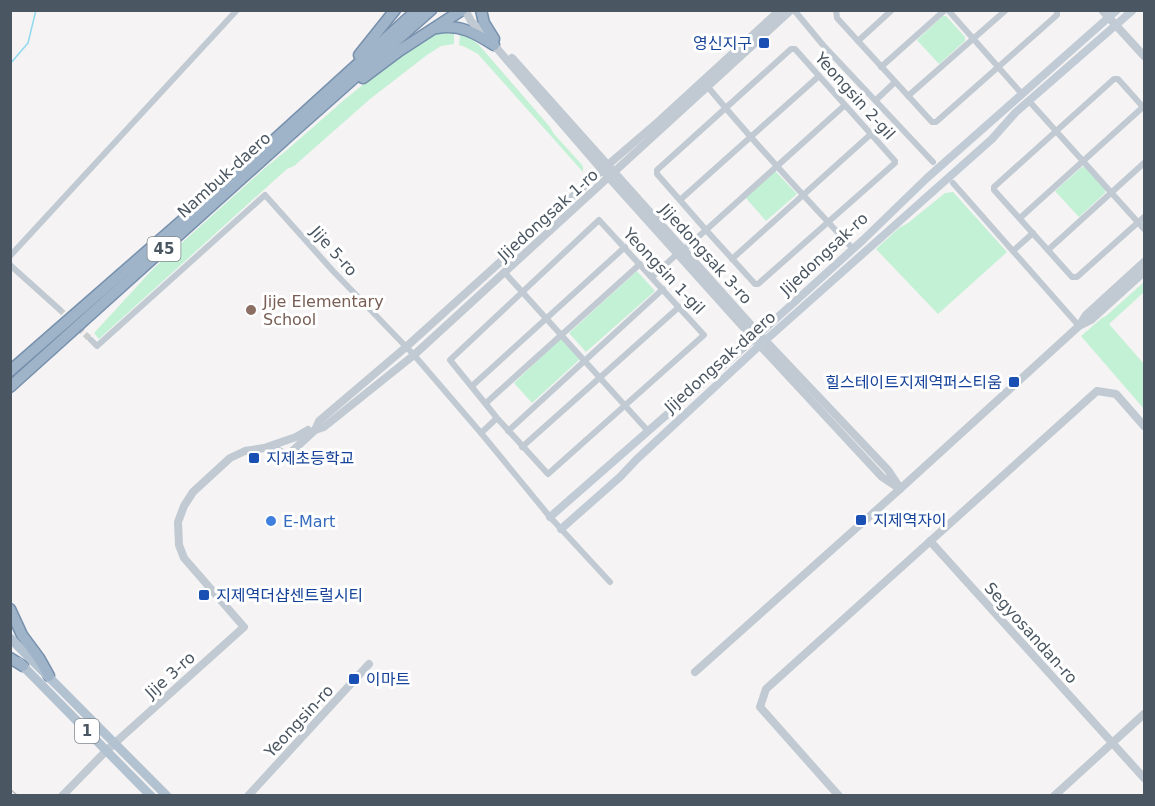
<svg xmlns="http://www.w3.org/2000/svg" width="1155" height="806" font-family="'DejaVu Sans','Noto Sans KR',sans-serif">
	<rect width="100%" height="100%" fill="#f5f3f3"/>
	<g fill="#c3f1d5">
		<path d="M943 16H946L965 37V41L939 64 917 40Z"/>
		<path d="M448 30V34L454 33V44L441 46 427 55 370 99 294 166 287 169 268 186 99 339 94 333 154 268 265 168 287 150 344 100 381 70 431 36 439 32Z"/>
		<path d="M460 35 469 37 479 45 550 127 554 134 583 166V172L478 54 465 47 459 45Z"/>
		<path d="M1082 167H1085L1105 189V193L1079 217 1055 191Z"/>
		<path d="M775 171 797 194 766 221 745 197Z"/>
		<path d="M953 192 1007 252 938 314 876 249 899 228 908 223 945 193Z"/>
		<path d="M637 271 655 291 586 352 569 333Z"/>
		<path d="M1144 282V292L1109 324 1144 364V409L1081 336 1102 318 1106 316Z"/>
		<path d="M561 338 580 359 532 403 514 383Z"/>
	</g>
	<g fill="none" stroke-linecap="round" stroke-linejoin="round">
		<path stroke="#90daee" stroke-width="1.5" d="M10 64 28 43 36 10"/>
		<path stroke="#caccce" stroke-width="6" stroke-dasharray="6 3" stroke-linecap="butt" d="M59 309 91 340"/>
		<g stroke="#7690ad" stroke-width="13">
			<g id="trunk">
				<path d="M481 10 484 23 494 39"/>
				<path d="M437 28C460 24 475 33 494 45"/>
				<path d="M359 55 395 10"/>
				<path d="M363 78 399 51 462 10"/>
				<path d="M10 371 273 141 417 10"/>
				<path d="M10 387 290 135 431 10"/>
				<path d="M10 609 22 635 39 658 49 676"/>
				<path d="M10 658 23 666"/>
			</g>
		</g>
		<g stroke="#c1cad2" stroke-width="6">
			<path d="M794 10 823 45 933 162"/>
			<path d="M836 10 837 18 932 122H936L1057 15V10"/>
			<path d="M948 10 1022 94"/>
			<path d="M858 41 892 10"/>
			<path d="M881 67 945 10"/>
			<path d="M708 87C754 143 804 196 853 249"/>
			<path d="M908 96 1006 10"/>
			<path d="M876 100 895 82"/>
			<path d="M1029 101 1144 229"/>
			<path d="M1144 108 1118 79H1114L994 187V190L1072 277H1077L1144 217"/>
			<path d="M953 183 1079 326"/>
			<path d="M680 200 819 76"/>
			<path d="M1020 218 1143 107"/>
			<path d="M683 250 706 230 755 284H758L895 163V161C862 124 828 86 795 49H791L657 170V174L706 230 845 105"/>
			<path d="M1048 250 1144 163"/>
			<path d="M1013 251 1033 233"/>
			<path d="M10 256 237 10"/>
			<path d="M732 259 871 134"/>
			<path d="M10 265 59 309"/>
			<path d="M505 273 648 431"/>
			<path d="M652 277 677 254"/>
			<path d="M91 340 97 346 265 195 333 271 414 355 481 433 550 517 610 582"/>
			<path d="M472 386 625 247"/>
			<path d="M486 403 640 264"/>
			<path d="M508 431 663 289"/>
			<path d="M481 433 497 418 548 474 704 335 599 220 450 360 497 418"/>
			<path d="M522 447 679 307"/>
		</g>
		<g stroke="#c1cad2" stroke-width="8">
			<path d="M465 10 471 21 494 45 602 170 754 339 882 477 900 489"/>
			<path d="M1102 10 1144 56"/>
			<path d="M512 58 759 334 888 470 898 485"/>
			<path d="M1144 262 1086 315 1079 326 1091 320 1144 272"/>
			<path d="M315 430 319 421 406 347 602 170 659 121 780 10"/>
			<path d="M267 447 296 437 308 430"/>
			<path d="M930 541 1144 778"/>
			<path d="M695 672 900 489 1079 326"/>
			<path d="M62 796 106 751 244 627 184 558 179 545 178 522 184 506 193 492 230 458 245 451 264 448H274L287 456 315 430 324 427 414 355 791 10"/>
			<path d="M248 796 369 664"/>
			<path d="M839 796 760 707 766 689 1097 391 1116 394 1144 426"/>
			<path d="M1054 796 1144 714"/>
		</g>
		<g stroke="#c1cbd6" stroke-width="8">
			<path d="M550 517 759 334 863 240 927 178 1117 10"/>
			<path d="M561 529 620 477 637 459 760 345 992 139 1016 112 1133 10"/>
		</g>
		<g stroke="#b3c2d1" stroke-width="9">
			<path d="M10 638 167 796"/>
			<path d="M19 662 151 796"/>
		</g>
		<use href="#trunk" stroke="#9fb4c9" stroke-width="10"/>
		<path stroke="#b5b8bd" stroke-width="1.5" d="M10 789 18 796"/>
	</g>
	<g fill="#1a4fb4" stroke="#fff" stroke-width="2">
		<rect x="758" y="37" width="12" height="12" rx="3"/>
		<rect x="1008" y="376" width="12" height="12" rx="3"/>
		<rect x="248" y="452" width="12" height="12" rx="3"/>
		<rect x="855" y="514" width="12" height="12" rx="3"/>
		<rect x="198" y="589" width="12" height="12" rx="3"/>
		<rect x="348" y="673" width="12" height="12" rx="3"/>
	</g>
	<circle fill="#8d6e63" stroke="#fff" stroke-width="2" cx="251" cy="310" r="6"/>
	<circle fill="#3f7fe0" stroke="#fff" stroke-width="2" cx="271" cy="521" r="6"/>
	<g text-anchor="middle" dominant-baseline="central" stroke-width="6" stroke-linejoin="round" paint-order="stroke">
		<g fill="#fff" stroke="#808990" stroke-width="1.5">
			<rect x="147.5" y="237" width="33" height="24" rx="4.5"/>
			<rect x="75" y="719" width="24" height="24" rx="4.5"/>
		</g>
		<g font-size="15" font-weight="bold" fill="#4a5661">
			<text x="164" y="249">45</text>
			<text x="87" y="731">1</text>
		</g>
		<g font-size="16" fill="#164399" stroke="#fff" text-anchor="start">
			<text x="752" y="43" text-anchor="end">영신지구</text>
			<text x="1002" y="382" text-anchor="end">힐스테이트지제역퍼스티움</text>
			<text x="266" y="458">지제초등학교</text>
			<text x="873" y="520">지제역자이</text>
			<text x="216" y="595">지제역더샵센트럴시티</text>
			<text x="366" y="679">이마트</text>
		</g>
		<g font-size="16" fill="#4a5661" stroke="#fff">
			<text transform="translate(855 96) rotate(48)">Yeongsin 2-gil</text>
			<text transform="translate(224 175) rotate(-42)">Nambuk-daero</text>
			<text transform="translate(548 215) rotate(-42)">Jijedongsak 1-ro</text>
			<text transform="translate(334 251) rotate(48)">Jije 5-ro</text>
			<text transform="translate(706 254) rotate(48)">Jijedongsak 3-ro</text>
			<text transform="translate(824 254) rotate(-43)">Jijedongsak-ro</text>
			<text transform="translate(664 271) rotate(47)">Yeongsin 1-gil</text>
			<text transform="translate(720 362) rotate(-42)">Jijedongsak-daero</text>
			<text transform="translate(1031 633) rotate(48)">Segyosandan-ro</text>
			<text transform="translate(170 675) rotate(-42)">Jije 3-ro</text>
			<text transform="translate(299 721) rotate(-47)">Yeongsin-ro</text>
		</g>
		<g font-size="16" fill="#785e54" stroke="#fff" text-anchor="start">
			<text x="263" y="301">Jije Elementary<tspan x="263" dy="18">School</tspan></text>
		</g>
		<g font-size="16" fill="#366cbe" stroke="#fff" text-anchor="start">
			<text x="283" y="521">E-Mart</text>
		</g>
	</g>
	<rect width="1155" height="806" fill="none" stroke="#4a5661" stroke-width="24"/>
</svg>
